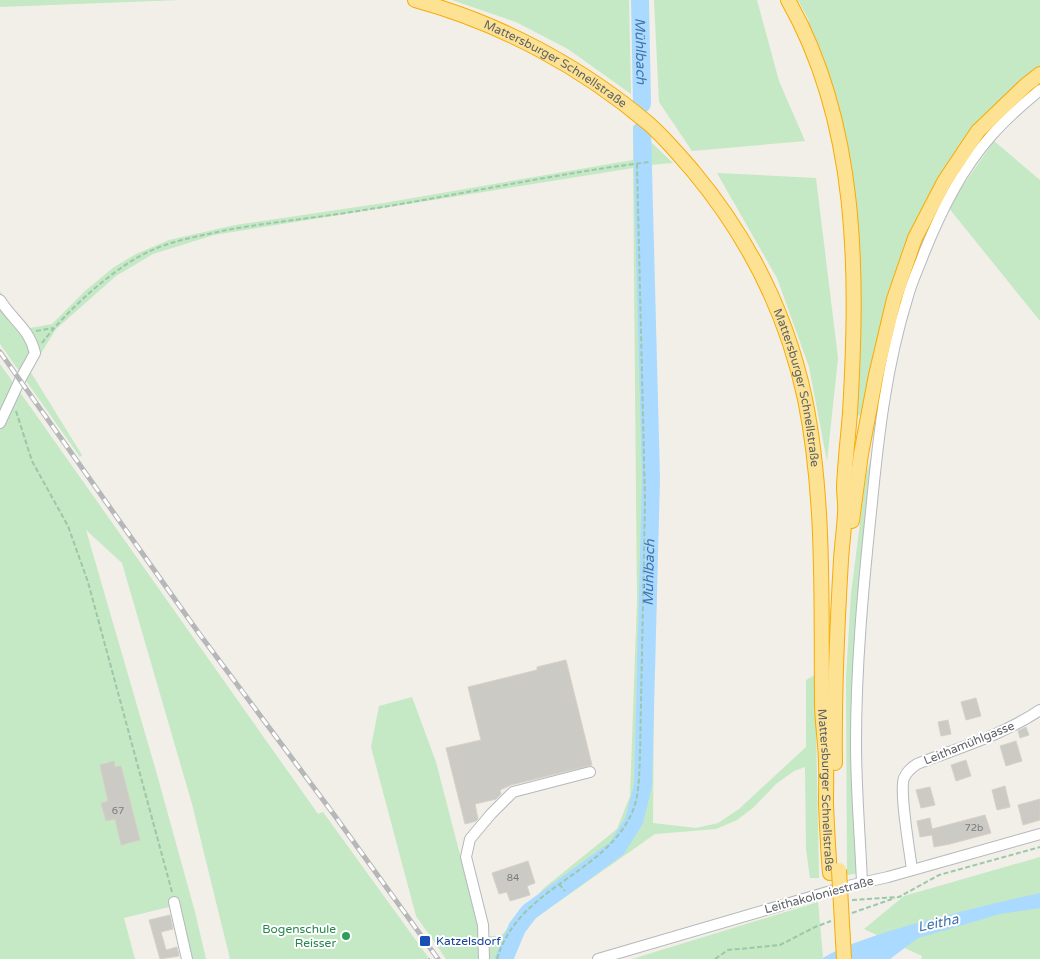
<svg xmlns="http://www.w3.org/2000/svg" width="1040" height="959" font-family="'Varela Round',sans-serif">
	<rect width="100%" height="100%" fill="#f1efe8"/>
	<g fill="#c5e8c5">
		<path d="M0 0H180L0 7Z"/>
		<path d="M452 0H629L631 94 568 49 516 22Z"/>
		<path d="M654 0H757L779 81 805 141 692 151 659 102Z"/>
		<path d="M798 0H1040V74L978 131 915 238 868 417 850 414 845 166 801 25 809 21Z"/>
		<path d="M633 125 673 163 650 165 655 542 653 823 696 828 718 823 739 809 806 747V680L815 675 819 878H810L806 849 805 767 794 771 776 784 754 807 737 820 716 829 655 834 537 917 524 932 513 959H446L416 916 371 747 379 706 412 697 436 762 481 936H501L544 888 617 829 630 796 637 601 633 168 214 235 153 254 116 276 56 329 30 371 82 455 80 457 0 344V291L21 323 30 328 52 324 85 291 114 267 136 254 169 240 235 225 384 203 633 160Z"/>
		<path d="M994 141 1040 180V321L948 207Z"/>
		<path d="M717 173 816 178 838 358 827 461 809 367 777 278Z"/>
		<path d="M0 364 318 814 323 812 428 957 427 959H230L192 804 122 563 86 530 156 771 195 912 206 959H191L177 905 124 918 135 959H0Z"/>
		<path d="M874 446 860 577 861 873 847 875 846 678 851 594 866 476Z"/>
		<path d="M1040 857V959H921L922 956 864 929 904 896Z"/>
		<path d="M818 902 823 957 821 959H632Z"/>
	</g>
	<path fill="#aadaff" d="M1040 893V908L1000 914 918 938 890 959H821C848 943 880 934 910 925 953 913 996 903 1040 893Z"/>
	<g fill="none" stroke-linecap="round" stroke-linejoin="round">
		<g stroke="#aadaff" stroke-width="18">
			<path id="s1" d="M640 0 642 104"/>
			<path id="s2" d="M504 959 517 928 529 912 617 848 634 821 643 786 651 479 642 130"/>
		</g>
	</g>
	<g fill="#cccac5" stroke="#d6d1c6">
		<path d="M566 660 592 765 511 785 500 790 501 794 496 799 475 804 478 819 476 821 465 824 446 748 481 740 468 687 537 670V667Z"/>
		<path d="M976 698 981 716 966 720 961 702Z"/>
		<path d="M948 720 951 734 941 736 938 722Z"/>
		<path d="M1026 727 1029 735 1020 738 1018 731Z"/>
		<path d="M1016 741 1022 761 1006 766 1000 746Z"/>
		<path d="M966 760 971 776 956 781 951 765Z"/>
		<path d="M114 761 115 767 121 766 140 840 121 845 115 819 106 821 101 803 108 801 100 765Z"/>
		<path d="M1005 786 1010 807 997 810 992 790Z"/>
		<path d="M930 787 935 805 921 808 916 790Z"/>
		<path d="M1040 799V820L1023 825 1018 805Z"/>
		<path d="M985 815 991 833 950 844 934 847 932 835 920 837 917 821 930 818 932 829Z"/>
		<path d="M528 861 535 883 527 886 530 895 510 901 507 892 499 894 492 873Z"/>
		<path d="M170 915 173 929 161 932 166 950 177 947 179 956 160 959 149 920Z"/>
	</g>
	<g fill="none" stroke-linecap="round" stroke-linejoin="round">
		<g stroke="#b5b8bc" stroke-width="12">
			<g id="minor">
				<path d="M0 300C13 321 29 328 35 353L20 380 0 423"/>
				<path d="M912 870C910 852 899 792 904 778 907 771 911 768 917 764 958 748 1003 735 1040 710"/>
				<path d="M862 882C860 836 856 789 856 743 856 666 863 589 871 512 878 439 886 366 908 296 912 281 919 267 924 253 941 211 961 170 991 136 1006 119 1023 104 1040 90"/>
				<path d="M174 902 187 959"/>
				<path d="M484 959 483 925 466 857 470 839 491 814 513 792 590 772"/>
				<path d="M598 959 848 886 888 877 1040 834"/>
			</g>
		</g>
		<g stroke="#f9ab00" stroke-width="16">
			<g id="highway">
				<path id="s3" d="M415 0C500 23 582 67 649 124 665 138 679 155 693 171 748 237 787 314 805 399 825 498 821 602 822 703 822 717 824 731 825 745 827 765 826 784 826 804 827 827 828 850 830 873"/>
				<path d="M788 0C859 125 858 273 850 413 848 438 845 462 844 487 844 496 846 505 845 514 844 529 842 545 841 560 837 628 834 695 835 763"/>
				<path d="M852 521 861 454 876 375 894 299 915 238 944 182 978 131 1026 85 1040 74"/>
			</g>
		</g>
		<g stroke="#9cc7a9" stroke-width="2" stroke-dasharray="5 2.5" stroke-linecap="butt">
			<path d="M36 331 53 328"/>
			<path d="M42 343C67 310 118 263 157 248 180 239 204 235 227 230 271 222 315 218 358 211 455 196 552 174 649 162"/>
			<path d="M16 411 32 461 68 526 88 582 172 892"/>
			<path d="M559 884 565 891"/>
			<path d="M852 900 899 897 939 875 1040 847"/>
			<path d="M852 913 895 898"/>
			<path d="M429 959V958"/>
			<path d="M497 959C518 888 600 876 630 817 640 798 639 774 640 754L645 501 637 163"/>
			<path d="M715 959 728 950 780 945 815 927 831 921"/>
		</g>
		<use href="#minor" stroke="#fff" stroke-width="10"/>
		<use href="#highway" stroke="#fde293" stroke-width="14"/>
		<g stroke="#b6b7b8" stroke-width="5">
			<path id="rail" d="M0 352 198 632 335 816 438 959"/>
		</g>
		<use href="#rail" stroke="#fff" stroke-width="3" stroke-dasharray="9" stroke-linecap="butt"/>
		<g stroke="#f9ab00" stroke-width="16" stroke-linecap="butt">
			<path id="highway-bridge" d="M839 870 844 959"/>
		</g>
		<use href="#highway-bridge" stroke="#fde293" stroke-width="14"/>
	</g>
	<circle fill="#2e9e5b" stroke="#fff" stroke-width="2" cx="346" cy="936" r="5"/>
	<rect fill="#1a4fb4" stroke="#fff" stroke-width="2" x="419" y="935" width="12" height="12" rx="2.5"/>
	<g text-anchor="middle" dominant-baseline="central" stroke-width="4" stroke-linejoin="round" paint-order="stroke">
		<g font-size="10" fill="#7a7d7f">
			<text x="118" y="811">67</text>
			<text x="974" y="828">72b</text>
			<text x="513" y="878">84</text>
		</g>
		<g font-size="12" fill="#5f6368" stroke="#fff">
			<text stroke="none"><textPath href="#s3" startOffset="155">Mattersburger Schnellstraße</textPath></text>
			<text stroke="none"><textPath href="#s3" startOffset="575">Mattersburger Schnellstraße</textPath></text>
			<text transform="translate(969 743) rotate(-22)">Leithamühlgasse</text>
			<text stroke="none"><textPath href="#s3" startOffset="980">Mattersburger Schnellstraße</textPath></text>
			<text transform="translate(819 895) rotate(-15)">Leithakoloniestraße</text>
		</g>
		<g font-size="12" fill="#27864d" stroke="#fff" text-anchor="end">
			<text x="336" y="929">Bogenschule<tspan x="336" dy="14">Reisser</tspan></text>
		</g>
		<g font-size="12" fill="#164399" stroke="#fff" text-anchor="start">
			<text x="436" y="941">Katzelsdorf</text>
		</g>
		<g font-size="14" font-style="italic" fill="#4174aa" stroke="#fff">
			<text stroke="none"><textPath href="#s1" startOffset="51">Mühlbach</textPath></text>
			<text stroke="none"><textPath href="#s2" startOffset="444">Mühlbach</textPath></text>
			<text transform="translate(938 923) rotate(-12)">Leitha</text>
		</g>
	</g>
</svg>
